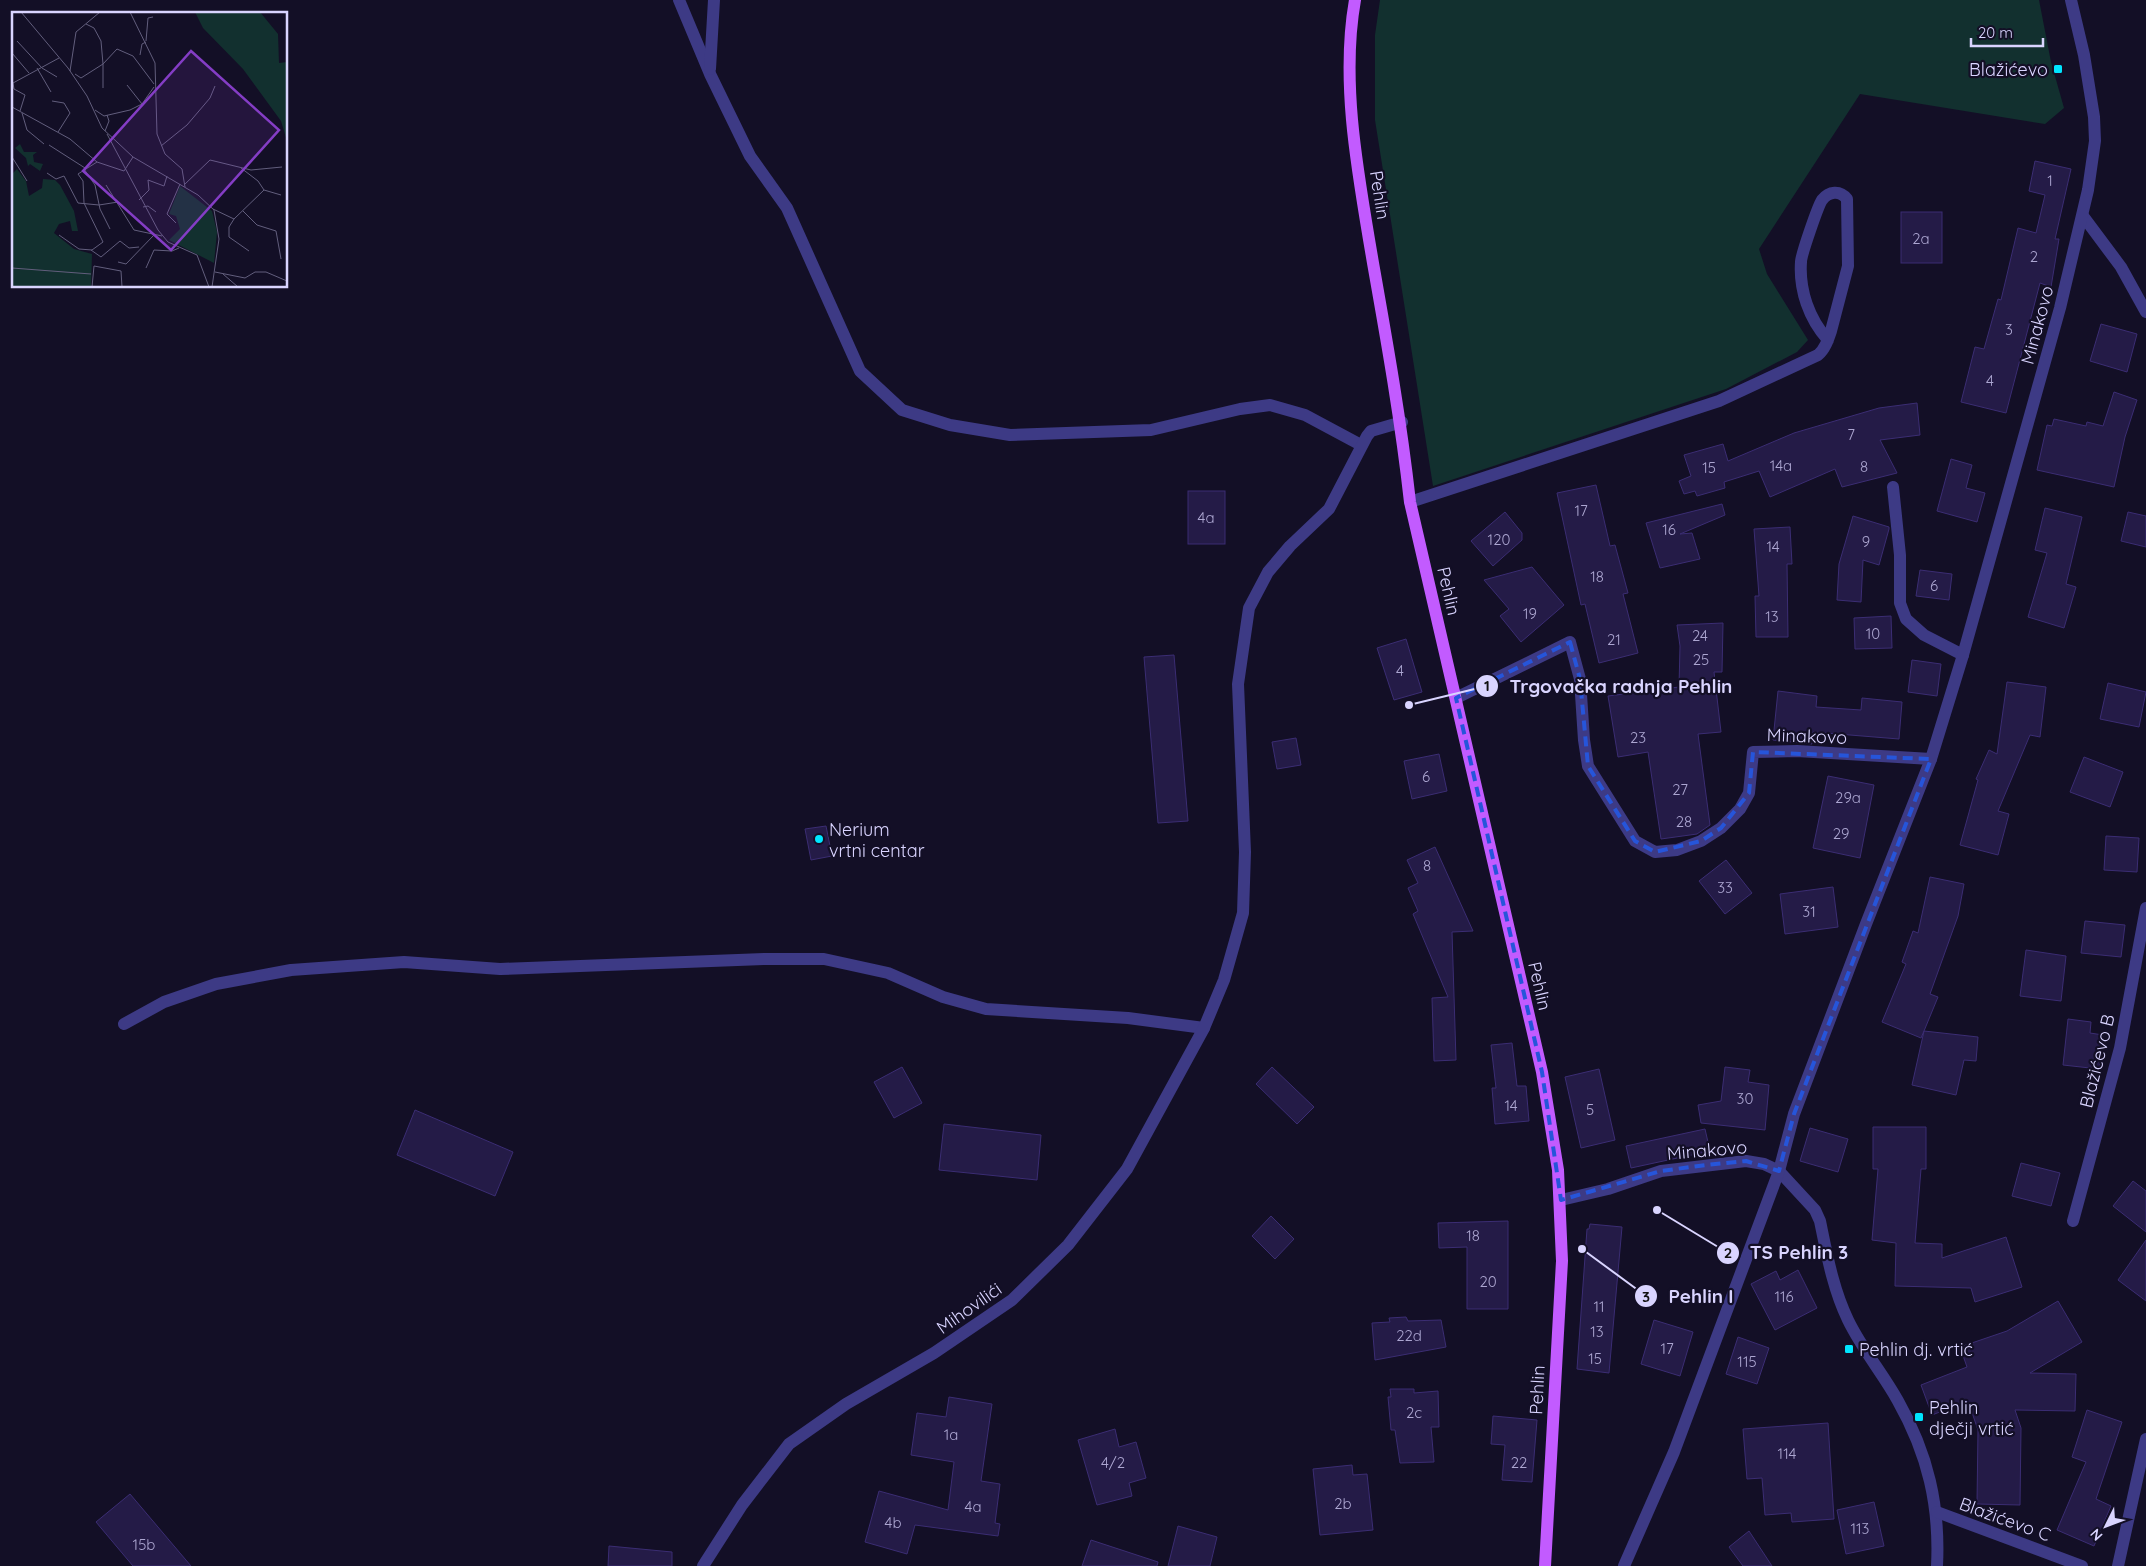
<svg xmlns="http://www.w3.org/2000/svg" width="2146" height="1566" font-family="Quicksand,sans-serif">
	<rect width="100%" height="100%" fill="#130f26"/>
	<path fill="#12302f" d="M1380 0H2039L2051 62 2064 108 2045 124 1860 94 1759 249 1767 274 1808 340 1797 352 1726 389 1433 486 1375 120V35Z"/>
	<g fill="#241b47" stroke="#3b2d73">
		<path d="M2035 161 2071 169 2055 239H2059L2051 287 2040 283 2006 413 1961 402 1975 347 1984 349 1998 299 2001 300 2018 228 2036 233 2045 195 2029 191Z"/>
		<rect x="1901" y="212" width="41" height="51"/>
		<path d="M2101 324 2137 334 2127 372 2090 361Z"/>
		<path d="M2114 392 2137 400 2125 437 2114 487 2037 470 2047 425 2052 426 2054 419 2086 426 2087 422 2103 426Z"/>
		<path d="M1917 403 1920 435 1880 440 1897 473 1842 487 1835 469 1770 497 1759 471 1724 482 1725 488 1697 496 1695 491 1684 494 1679 481 1691 476 1684 455 1723 444 1728 461 1794 433 1879 408Z"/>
		<path d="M1951 459 1972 465 1966 488 1985 493 1977 522 1937 511Z"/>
		<path d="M1596 485 1610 546 1615 545 1628 593 1623 594 1638 653 1599 663 1585 604 1581 605 1557 493Z"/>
		<rect x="1188" y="491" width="37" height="53"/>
		<path d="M1722 504 1725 515 1680 534 1692 533 1700 559 1660 568 1646 523Z"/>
		<path d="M2045 508 2082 517 2066 584 2076 587 2064 628 2028 617 2047 553 2035 550Z"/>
		<path d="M1505 512 1522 533V540L1493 566 1471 541Z"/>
		<path d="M2128 512 2146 516V547L2121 541Z"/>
		<path d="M1853 516 1889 527V529L1879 565 1863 560 1861 602 1837 600 1839 564Z"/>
		<path d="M1790 527 1792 564H1787L1788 637H1756L1755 596H1759L1754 529Z"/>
		<path d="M1532 567 1564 605 1521 642 1500 616 1509 609 1484 580Z"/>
		<path d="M1920 570 1952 574 1949 600 1916 596Z"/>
		<path d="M1891 616 1892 648 1855 649 1854 618Z"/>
		<path d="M1723 623 1722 672H1714L1721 732 1698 734 1710 825 1697 834 1661 839 1648 752 1618 757 1608 696 1679 687 1680 646 1677 625Z"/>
		<path d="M1406 639 1422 692 1394 700 1377 648Z"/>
		<path d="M1174 655 1188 821 1158 823 1144 657Z"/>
		<path d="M1912 660 1941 664 1937 696 1908 692Z"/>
		<path d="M2007 682 2046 687 2040 737 2030 735 1998 811 2009 814 1998 855 1960 845 1978 780 1976 779 1989 750 1997 754Z"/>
		<path d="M2108 683 2146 692 2139 727 2100 719Z"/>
		<path d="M1778 691 1817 696 1816 707 1861 710 1862 698 1902 702 1899 739 1813 732 1812 744 1773 740Z"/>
		<path d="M1296 738 1301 765 1277 769 1272 742Z"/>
		<path d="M1439 754 1447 791 1412 799 1404 761Z"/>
		<path d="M2084 757 2123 772 2110 807 2070 792Z"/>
		<path d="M1828 776 1874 785 1860 858 1813 848Z"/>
		<path d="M826 826 832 856 811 860 805 829Z"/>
		<path d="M2106 836 2139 838 2137 872 2104 870Z"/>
		<path d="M1435 847 1473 931 1452 932 1456 1060 1434 1061 1432 998 1448 997 1413 914 1418 911 1408 888 1418 883 1407 860Z"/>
		<path d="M1726 860 1752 893 1725 914 1699 881Z"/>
		<path d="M1930 877 1964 884 1958 916 1930 994 1938 997 1924 1031 1978 1037 1976 1061 1964 1060 1956 1095 1912 1085 1924 1031 1921 1038 1882 1022 1906 964 1902 962 1913 931 1918 933Z"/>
		<path d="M1833 887 1838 927 1785 934 1780 894Z"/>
		<path d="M2085 921 2125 925 2121 957 2081 953Z"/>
		<path d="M2026 950 2066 956 2061 1001 2020 996Z"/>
		<path d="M2068 1019 2091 1022 2090 1033 2103 1035 2099 1069 2063 1065Z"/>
		<path d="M1512 1043 1517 1086H1526L1529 1121 1495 1124 1492 1088H1496L1491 1045Z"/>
		<path d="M902 1067 922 1103 894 1118 874 1082Z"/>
		<path d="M1272 1067 1314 1107 1297 1124 1256 1084Z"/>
		<path d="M1725 1067 1750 1070 1748 1082 1769 1085 1765 1130 1701 1123 1698 1105 1721 1101Z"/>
		<path d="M1599 1069 1615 1140 1581 1148 1565 1077Z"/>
		<path d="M415 1110 513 1152 495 1196 397 1155Z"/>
		<path d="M944 1124 1041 1135 1037 1180 939 1170Z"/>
		<path d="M1873 1127H1926V1169H1921L1915 1243 1942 1244V1258L2006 1237 2022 1287 1975 1302 1971 1288 1895 1286 1896 1243 1872 1240 1878 1169H1873Z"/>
		<path d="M1810 1128 1848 1139 1838 1172 1800 1161Z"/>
		<path d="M1705 1129 1710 1151 1631 1168 1626 1146Z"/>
		<path d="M2021 1163 2060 1173 2051 1206 2012 1196Z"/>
		<path d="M2133 1181 2146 1191V1232L2113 1206Z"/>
		<path d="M1271 1216 1294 1239 1275 1259 1252 1236Z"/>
		<path d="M1508 1221V1309H1467V1247L1439 1248 1438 1223Z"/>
		<path d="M1590 1224 1622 1227 1609 1373 1577 1369 1587 1229H1589Z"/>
		<path d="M2146 1240V1301L2118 1280Z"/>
		<path d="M1798 1270 1817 1308 1775 1330 1751 1284 1776 1271 1780 1280Z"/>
		<path d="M2058 1301 2082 1342 2030 1373 2076 1374 2075 1411 2015 1410 2021 1428 2020 1505 1977 1504 1978 1430 1968 1401 1932 1415 1921 1385 1967 1367 1960 1347 2007 1331Z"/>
		<path d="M1406 1317 1408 1321 1441 1320 1446 1347 1375 1360 1372 1323 1390 1322 1389 1318Z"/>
		<path d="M1654 1320 1693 1332 1680 1376 1641 1364Z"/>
		<path d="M1738 1337 1769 1348 1757 1384 1726 1374Z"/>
		<path d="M1390 1389H1414V1393L1438 1391 1439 1427H1431L1434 1462 1400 1463 1395 1430H1391L1388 1397H1391Z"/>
		<path d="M949 1397 992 1404 981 1481 1000 1484 995 1523 1000 1524 998 1536 915 1525 907 1554 865 1542 879 1491 948 1510 954 1462 911 1455 917 1413 946 1417Z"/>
		<path d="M2087 1410 2122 1422 2096 1499 2111 1506 2094 1546 2057 1530 2086 1462 2072 1457Z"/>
		<path d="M1493 1416 1537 1420 1532 1482 1502 1480 1505 1445 1491 1444Z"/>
		<path d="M1828 1423 1834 1519 1792 1522 1791 1513 1765 1515 1762 1478 1747 1479 1743 1429Z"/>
		<path d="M1115 1429 1119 1447 1136 1442 1146 1478 1129 1483 1132 1496 1097 1505 1078 1440Z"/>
		<path d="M1352 1465 1353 1475 1367 1474 1373 1530 1320 1535 1313 1469Z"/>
		<path d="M130 1494 191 1566H133L96 1522Z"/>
		<path d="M1874 1502 1884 1546 1846 1554 1837 1510Z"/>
		<path d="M1178 1526 1217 1537 1210 1566H1168Z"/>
		<path d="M1749 1531 1772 1566H1743L1729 1547Z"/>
		<path d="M1091 1540 1158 1562 1157 1566H1082Z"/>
		<path d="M609 1546 672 1552V1566H608Z"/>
	</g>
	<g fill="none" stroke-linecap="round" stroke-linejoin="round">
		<g stroke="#3d3a85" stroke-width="12">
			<path d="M679 0 710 74 750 156 787 208 860 371 902 410 950 425 1010 435 1151 430 1240 409 1270 405 1305 415 1361 445"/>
			<path d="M710 69 714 0"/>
			<path d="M2083 216 2121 267 2146 312"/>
			<path d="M1893 487 1900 555V603L1906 619 1924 635 1963 655"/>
			<path d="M1410 502 1719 401 1818 355C1825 349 1828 340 1831 331L1848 266 1847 199C1840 190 1829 191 1822 200 1818 206 1801 255 1801 262 1799 290 1809 319 1828 340"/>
			<path d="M1456 698 1570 642 1580 679 1584 740 1588 766 1635 841 1655 852 1677 850 1701 841 1721 828 1740 809 1749 793 1753 752 1797 751 1931 759"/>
			<path d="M124 1024 164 1002 216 984 291 970 404 962 500 969 764 959H824L888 973 943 997 986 1009 1128 1018 1204 1028"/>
			<path d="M1561 1200 1608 1189 1661 1171 1746 1161 1764 1164 1779 1171 1815 1210 1820 1221C1827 1255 1833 1289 1848 1320 1862 1349 1883 1374 1898 1401 1928 1454 1940 1506 1937 1566"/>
			<path d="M2073 1221 2120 1048 2146 908"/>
			<path d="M1937 1512 2082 1566"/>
			<path d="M703 1566 742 1505 789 1444 846 1404 934 1353 1012 1300 1068 1245 1127 1169 1204 1028 1224 980 1243 913 1245 852 1238 684 1249 608 1268 572 1290 546 1329 509 1367 436 1371 431 1402 422"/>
			<path d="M1624 1566 1674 1452 1779 1171 1794 1114 1866 924 1931 759 1963 655 2060 308 2088 190 2095 141 2094 117 2084 55 2071 0"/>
			<path d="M2118 1566 2146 1439"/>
		</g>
		<path stroke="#c25bff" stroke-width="12" d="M1355 0C1340 84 1359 179 1373 263 1387 342 1401 421 1410 502L1542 1072 1558 1170 1562 1261 1545 1566"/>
	</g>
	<path fill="none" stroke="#2655da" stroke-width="4" stroke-dasharray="10 6" stroke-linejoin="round" d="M1570 642 1580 679 1588 766 1635 841 1655 852 1701 841 1721 828 1749 793 1753 752 1931 759 1794 1114 1779 1171 1746 1161 1706 1165 1661 1171 1561 1200 1542 1072 1456 698Z"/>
	<g fill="#00e5ff" stroke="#130f26" stroke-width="2">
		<rect x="2053" y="64" width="10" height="10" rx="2.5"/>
		<circle cx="819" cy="839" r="5"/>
		<rect x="1844" y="1344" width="10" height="10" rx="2.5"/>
		<rect x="1914" y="1412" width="10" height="10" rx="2.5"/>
	</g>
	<g text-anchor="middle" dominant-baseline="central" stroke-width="4.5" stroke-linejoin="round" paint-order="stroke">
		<g font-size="15" fill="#aca6d1">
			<text x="2050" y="180">1</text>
			<text x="1921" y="238">2a</text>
			<text x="2034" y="256">2</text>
			<text x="2009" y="329">3</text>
			<text x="1990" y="380">4</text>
			<text x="1851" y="434">7</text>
			<text x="1781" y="465">14a</text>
			<text x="1864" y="466">8</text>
			<text x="1709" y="467">15</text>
			<text x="1581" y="510">17</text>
			<text x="1206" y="517">4a</text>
			<text x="1669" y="529">16</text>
			<text x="1499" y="539">120</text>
			<text x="1866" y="541">9</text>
			<text x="1773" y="546">14</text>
			<text x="1597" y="576">18</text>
			<text x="1934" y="585">6</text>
			<text x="1530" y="613">19</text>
			<text x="1772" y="616">13</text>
			<text x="1873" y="633">10</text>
			<text x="1700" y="635">24</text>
			<text x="1614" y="639">21</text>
			<text x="1701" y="659">25</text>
			<text x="1400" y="670">4</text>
			<text x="1638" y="737">23</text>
			<text x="1426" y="776">6</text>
			<text x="1680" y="789">27</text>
			<text x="1848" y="797">29a</text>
			<text x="1684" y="821">28</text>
			<text x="1841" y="833">29</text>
			<text x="1427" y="865">8</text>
			<text x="1725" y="887">33</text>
			<text x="1809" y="911">31</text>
			<text x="1745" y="1098">30</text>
			<text x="1511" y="1105">14</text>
			<text x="1590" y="1109">5</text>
			<text x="1473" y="1235">18</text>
			<text x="1488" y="1281">20</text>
			<text x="1784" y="1296">116</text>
			<text x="1599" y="1306">11</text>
			<text x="1597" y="1331">13</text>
			<text x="1409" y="1335">22d</text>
			<text x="1667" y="1348">17</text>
			<text x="1595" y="1358">15</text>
			<text x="1747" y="1361">115</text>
			<text x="1414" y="1412">2c</text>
			<text x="951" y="1434">1a</text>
			<text x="1787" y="1453">114</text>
			<text x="1113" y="1462">4/2</text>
			<text x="1519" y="1462">22</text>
			<text x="1343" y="1503">2b</text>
			<text x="973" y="1506">4a</text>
			<text x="893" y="1522">4b</text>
			<text x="1860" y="1528">113</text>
			<text x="144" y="1544">15b</text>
		</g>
		<g font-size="18" fill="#d9d4ff" stroke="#130f26" text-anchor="start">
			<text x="2048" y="69" text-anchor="end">Blažićevo</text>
			<text x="829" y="829">Nerium<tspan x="829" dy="21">vrtni centar</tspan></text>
			<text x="1859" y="1349">Pehlin dj. vrtić</text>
			<text x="1929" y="1407">Pehlin<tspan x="1929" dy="21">dječji vrtić</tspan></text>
		</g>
		<g font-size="18" fill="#d9d4ff" stroke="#130f26">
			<text transform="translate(1380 195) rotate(81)">Pehlin</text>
			<text transform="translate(2037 325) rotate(-75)">Minakovo</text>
			<text transform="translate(1449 591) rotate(77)">Pehlin</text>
			<text transform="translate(1807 736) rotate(2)">Minakovo</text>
			<text transform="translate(1540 986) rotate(77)">Pehlin</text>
			<text transform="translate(2097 1061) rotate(-76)">Blažićevo B</text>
			<text transform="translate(1707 1150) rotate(-5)">Minakovo</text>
			<text transform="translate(969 1308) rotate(-35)">Mihovilići</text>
			<text transform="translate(1537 1390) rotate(-87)">Pehlin</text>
			<text transform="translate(2005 1519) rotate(20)">Blažićevo C</text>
		</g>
	</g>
	<g transform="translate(12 12)">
		<rect width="275" height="275" fill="#130f26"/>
		<path d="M183 0H248L266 22 267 51 275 50V129L269 109 231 57 191 16ZM8 132 12 140H25L21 143 22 150 31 152 28 159 18 152 16 154 14 146 3 136ZM5 157 14 169 17 184 30 176 31 167 43 168 48 173 62 199 66 219H60L58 209 47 212 42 221 62 237 80 242 79 275H0V162ZM168 174 200 199 205 220 202 251 157 228 168 217 164 204 157 202Z" fill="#12302f"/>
		<path fill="none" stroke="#625e7d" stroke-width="1" d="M9 0 56 56 75 84 90 116 121 145 186 183 202 198 207 227 200 275M118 0 143 51 145 122 153 142 170 157 173 175M5 29 30 56 45 65M134 29 136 6 141 5M0 41 17 61M128 43 130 32 134 30M25 56 39 80M58 59 64 20 88 0M63 62 69 66 91 52 89 29 82 16 74 12M115 73 130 92M91 76V52L105 37 121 44 142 72M40 89 52 91 58 101 46 120M0 95 58 127 85 150 112 159M83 98 92 104 118 98 130 92 142 75M8 99 13 83 2 77 1 71 47 46M10 101 15 118 32 132M93 119 97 109 95 103M95 122 146 218 156 230 185 243 197 275M37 133 73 156M149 134 175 113 198 86 203 74M0 145 15 169M229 156 246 169 252 178M72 157 83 173 88 197 98 217M112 159 121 145M35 161 44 167 52 164 66 191 87 193 106 190M173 172 198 148 239 158 270 155M94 173 122 218 150 224M127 188 137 178 136 168 152 174 155 164M131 195 136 194 144 200M201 197 222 207 252 178 269 183M231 199 245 213 264 219 269 247M156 203 164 211 155 202 168 172M222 207 217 215V225L237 239M47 223 67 237 80 238 91 230 72 191 71 169 66 162 85 150M79 238 89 245 108 229 117 236 127 235M106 250 114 252 142 223M0 256 79 262M134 256 142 238 160 239 167 236M203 260 233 266 243 260H254L275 269M211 262 226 275M80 275 82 254 109 259 110 275"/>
		<path fill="#843dc5" fill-opacity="0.15" stroke="#843dc5" stroke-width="2.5" d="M179 39 267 118 159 238 71 159Z"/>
		<rect width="275" height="275" fill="none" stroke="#d9d4ff" stroke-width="2.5"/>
	</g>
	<path fill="none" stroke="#d9d4ff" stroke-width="2" d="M1409 705L1487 686M1657 1210L1728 1253M1582 1249L1646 1296"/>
	<g fill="#d9d4ff" stroke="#130f26" stroke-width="2">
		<circle cx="1409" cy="705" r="5"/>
		<circle cx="1657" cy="1210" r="5"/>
		<circle cx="1582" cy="1249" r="5"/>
		<circle cx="1487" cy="686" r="12"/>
		<circle cx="1728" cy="1253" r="12"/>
		<circle cx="1646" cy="1296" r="12"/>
	</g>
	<g font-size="15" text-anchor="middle" font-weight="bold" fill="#111">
		<text x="1487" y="691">1</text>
		<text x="1728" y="1258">2</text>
		<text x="1646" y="1302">3</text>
	</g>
	<g font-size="19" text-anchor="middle" font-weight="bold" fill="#d9d4ff" stroke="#130f26" stroke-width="4.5" stroke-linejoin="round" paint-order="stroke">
		<text x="1621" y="693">Trgovačka radnja Pehlin</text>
		<text x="1799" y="1259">TS Pehlin 3</text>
		<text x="1701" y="1303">Pehlin I</text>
	</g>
	<g transform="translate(2106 1526) rotate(228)" stroke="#130f26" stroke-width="4" paint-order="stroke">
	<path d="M0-4L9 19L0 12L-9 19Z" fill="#d9d4ff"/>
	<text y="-8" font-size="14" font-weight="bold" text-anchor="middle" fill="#d9d4ff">N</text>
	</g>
	<path d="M1971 38v8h72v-8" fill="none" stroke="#d9d4ff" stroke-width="2.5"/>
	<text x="1978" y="38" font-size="15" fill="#d9d4ff" stroke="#130f26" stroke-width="4" paint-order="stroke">20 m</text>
</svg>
